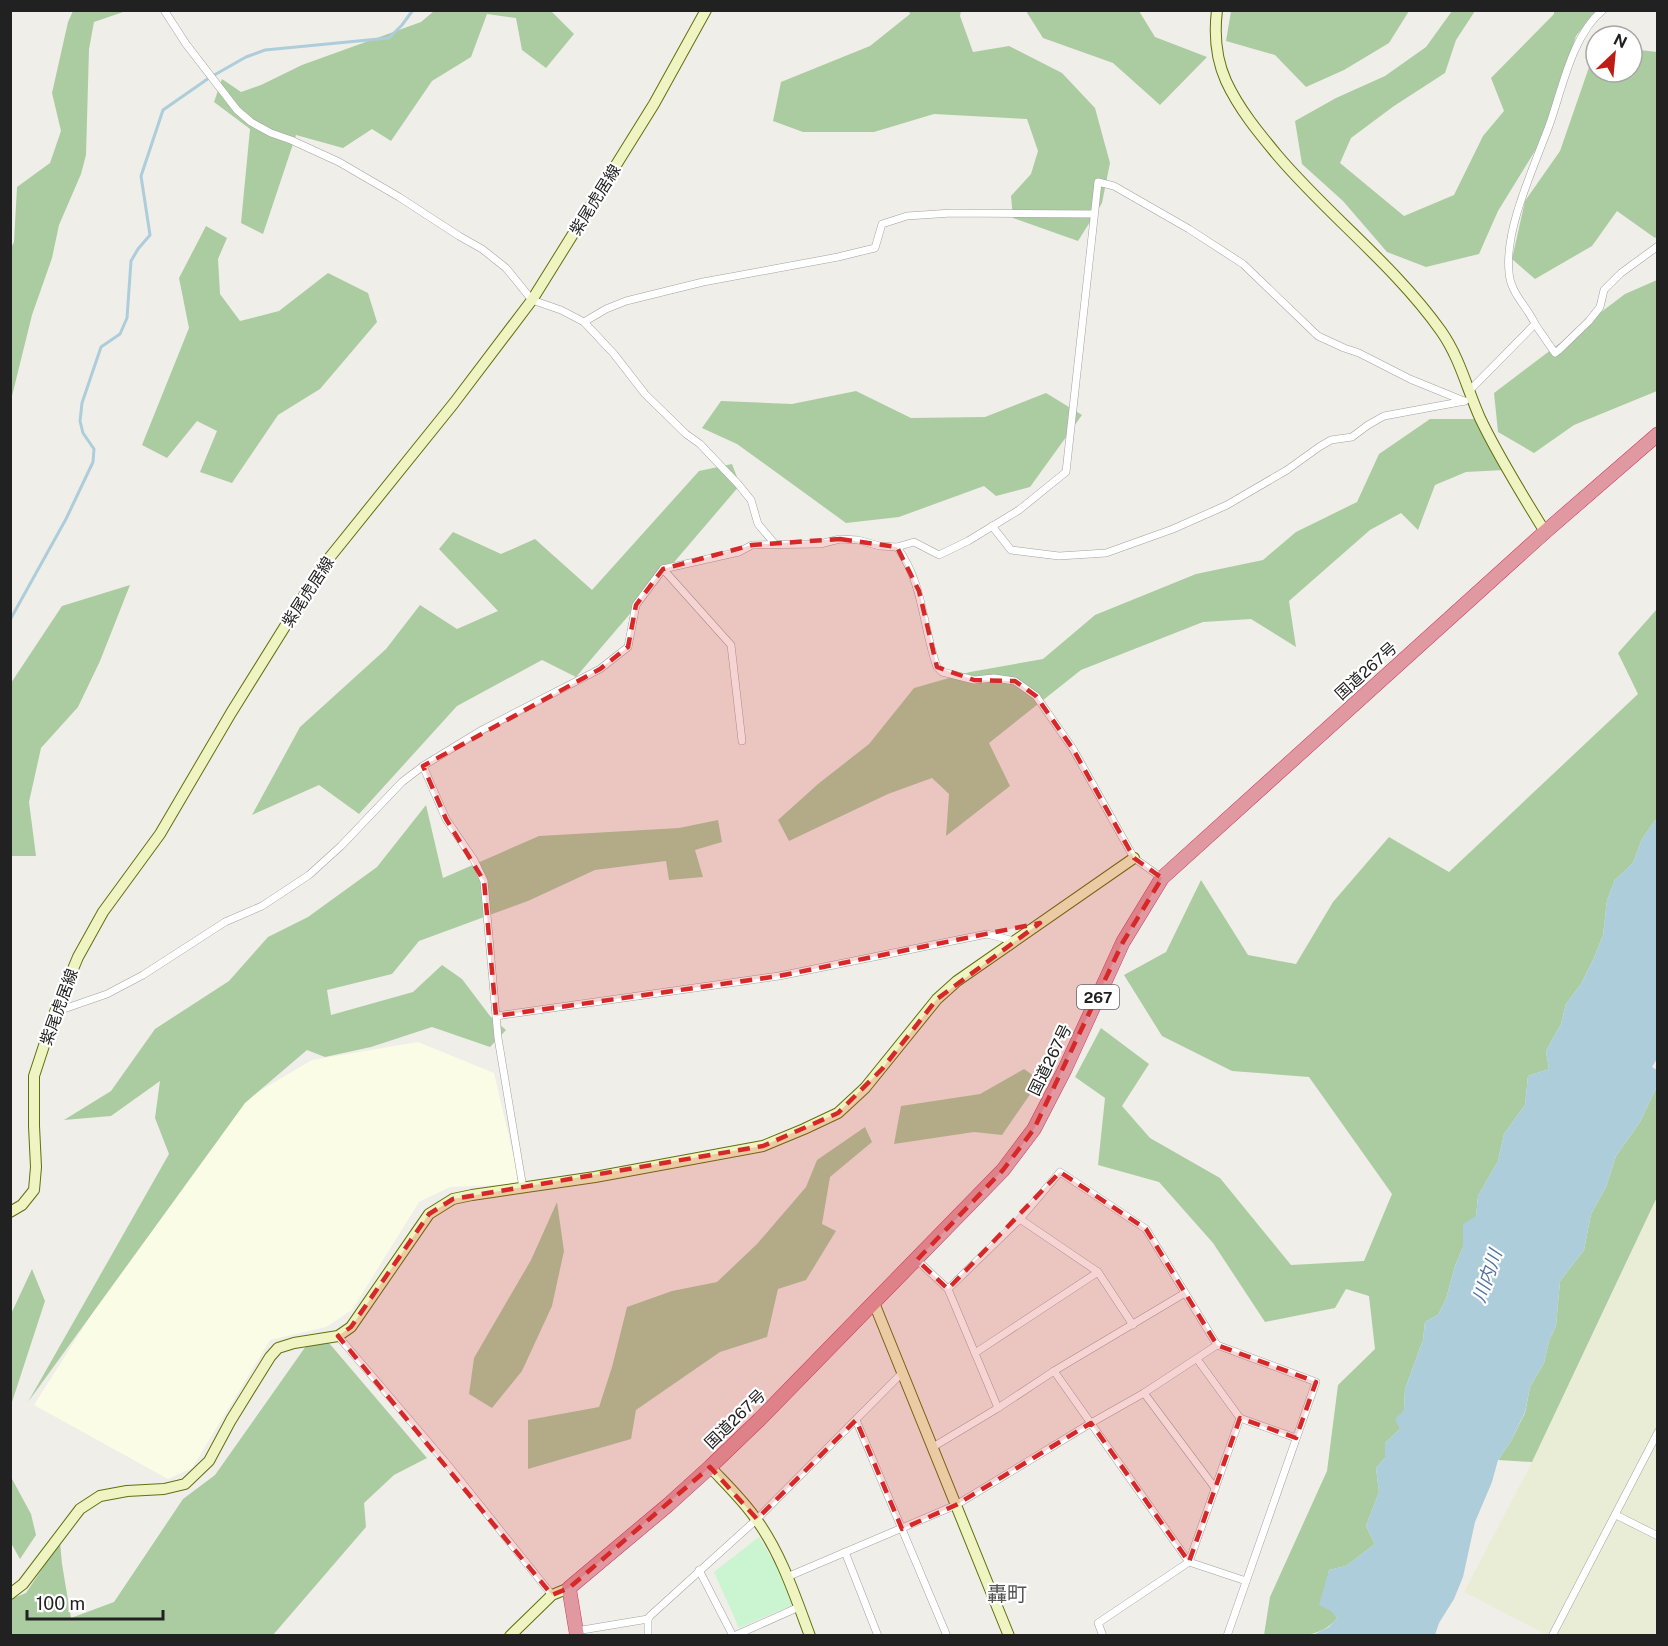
<svg xmlns="http://www.w3.org/2000/svg" width="1668" height="1646" font-family="'Public Sans','Noto Sans JP',sans-serif">
	<rect width="100%" height="100%" fill="#f0eee8"/>
	<path fill="#fbfce5" d="M418 1042 494 1073 520 1184 450 1187 419 1202 352 1310 326 1327 270 1340 192 1468 168 1479 34 1405 146 1229 239 1103 312 1060Z"/>
	<path fill="#eaedd6" d="M1657 1197V1635H1547L1464 1592 1532 1462Z"/>
	<g fill="#abcca1">
		<path d="M73 11H126L94 22 89 49 86 155 81 174 59 225 52 258 32 315 11 400 10 250 14 242 17 187 50 163 61 131 52 93 68 22Z"/>
		<path d="M434 11H551L574 34 546 68 522 50 516 18 487 14 471 57 432 81 391 141 372 129 343 148 296 135 263 234 241 223 250 129 214 102 222 79 241 92 261 85 302 65 421 22Z"/>
		<path d="M909 11H961L960 16 973 52 1009 46 1062 73 1095 108 1110 163 1102 203 1078 241 1013 218 1011 196 1031 174 1038 151 1027 119 934 114 874 132H803L773 121 781 82 870 46 910 14Z"/>
		<path d="M1026 11H1139L1155 37 1207 57 1160 105 1113 63 1043 38Z"/>
		<path d="M1231 11V10L1409 11 1389 43 1344 70 1306 87 1275 55 1226 41Z"/>
		<path d="M1452 11H1475L1456 40 1445 73 1394 106 1351 138 1340 163 1404 216 1454 195 1483 136 1504 111 1491 78 1554 14V11H1596L1576 36 1546 133 1498 211 1479 254 1426 267 1387 252 1343 201 1302 164 1295 121 1336 98 1385 76 1426 47Z"/>
		<path d="M1596 47V72H1632V49L1657 52V236L1655 238 1617 211 1592 246 1535 279 1512 259 1525 201 1560 151Z"/>
		<path d="M206 226 227 238 218 259 220 294 240 321 279 311 328 273 368 293 377 322 320 389 278 415 232 483 200 472 217 431 197 421 167 458 142 445 189 328 179 278Z"/>
		<path d="M1657 280V391L1574 425 1534 453 1498 432 1494 393 1625 294Z"/>
		<path d="M856 391 911 418 985 417 1046 393 1082 415 1030 487 996 496 984 486 899 517 846 523 737 444 702 428 721 401 792 404Z"/>
		<path d="M1430 419H1481L1504 470 1466 472 1435 485 1418 530 1401 513 1370 530 1289 601 1296 647 1251 619 1203 622 1081 670 989 743 1010 786 946 836 949 794 932 778 888 794 789 841 778 820 818 784 869 744 914 688 970 672 1043 659 1095 615 1196 574 1263 560 1296 532 1357 502 1379 454Z"/>
		<path d="M732 464 740 485 576 677 542 660 457 706 359 814 319 785 252 815 300 727 386 649 420 605 457 629 498 611 439 549 453 532 501 554 535 539 592 590 699 471Z"/>
		<path d="M130 585 100 661 78 707 41 748 29 802 36 856H11V683L62 606Z"/>
		<path d="M1657 609V818L1642 839 1633 863 1615 880 1607 900 1603 935 1594 958 1581 984 1566 1004 1561 1024 1546 1051 1549 1069 1528 1076 1525 1105 1504 1134 1498 1161 1478 1196 1476 1217 1463 1225V1247L1455 1266 1446 1299 1438 1315 1425 1322 1423 1340 1405 1389 1404 1410 1400 1429 1385 1443V1458L1376 1468 1379 1492 1366 1526 1375 1544 1346 1566 1329 1570C1325 1588 1326 1603 1337 1618 1319 1641 1291 1635 1264 1635L1270 1597 1327 1471 1338 1385 1375 1349 1369 1296 1346 1289 1335 1308 1265 1322 1213 1243 1159 1182 1098 1165 1105 1098 1075 1077 1101 1028 1149 1064 1122 1106 1150 1138 1220 1178 1291 1265 1364 1261 1392 1194 1309 1077 1232 1071 1162 1036 1124 975 1166 952 1201 880 1248 955 1296 964 1333 902 1389 837 1449 872 1638 694 1618 653Z"/>
		<path d="M426 805 443 878 539 836 679 828 718 820 722 842 695 850 703 877 669 880 666 861 595 870 528 901 419 941 392 974 327 990 331 1015 413 992 442 965 462 979 490 1016 506 1030 490 1047 432 1027 371 1047 325 1057 307 1050 245 1103 28 1402 169 1154 155 1118 160 1081 111 1116 64 1120 111 1091 155 1029 229 981 268 937 308 917 377 867Z"/>
		<path d="M1024 1069 1040 1080 1002 1135 974 1132 894 1144 901 1106 980 1094Z"/>
		<path d="M1657 1086V1197L1532 1462 1498 1460 1511 1441 1525 1413 1530 1387 1544 1363 1549 1341 1556 1326 1560 1281 1584 1250 1591 1214 1606 1187 1616 1156 1640 1122Z"/>
		<path d="M865 1127 872 1142 830 1177 822 1224 836 1231 806 1280 778 1289 767 1337 720 1352 636 1410 631 1439 528 1469V1420L599 1407 612 1367 627 1307 672 1291 717 1282 757 1244 806 1187 817 1160Z"/>
		<path d="M557 1202 564 1251 552 1306 522 1371 492 1408 469 1394 474 1358 531 1260Z"/>
		<path d="M32 1269 45 1301 11 1405V1314Z"/>
		<path d="M329 1343 427 1458 394 1475 364 1503 366 1527 273 1635 11 1636V1599L26 1593 60 1542 62 1564 71 1618 114 1602 183 1499 215 1475 306 1346Z"/>
		<path d="M11 1477 31 1514 36 1535 20 1559 11 1543Z"/>
	</g>
	<path fill="#caf5d0" d="M759 1537 785 1581 793 1605 739 1628 714 1572Z"/>
	<path fill="#adcdda" d="M1657 818 1658 1057 1652 1067 1657 1070V1086L1640 1122 1616 1156 1606 1187 1591 1214 1584 1250 1560 1281 1556 1326 1549 1341 1544 1363 1530 1387 1525 1412 1511 1441 1498 1460 1492 1482 1475 1522 1463 1577 1454 1599 1439 1623 1435 1635H1313L1329 1627 1337 1618 1331 1611 1319 1605 1329 1570 1346 1566 1375 1544 1366 1526 1379 1492 1376 1468 1385 1458V1443L1400 1429 1395 1419 1404 1410 1405 1389 1423 1340 1425 1322 1438 1315 1446 1299 1455 1266 1463 1247V1224L1476 1216 1478 1196 1498 1161 1504 1134 1525 1105 1528 1076 1549 1069 1546 1051 1561 1024 1566 1004 1581 984 1594 958 1603 935 1607 900 1615 880 1633 863 1642 839Z"/>
	<g fill="none" stroke-linecap="round" stroke-linejoin="round">
		<path stroke="#adcdda" stroke-width="3" d="M10 620 66 519 93 462 94 449 83 433 80 421 82 403 101 347 120 334 127 318 131 261 138 249 150 235 141 176 163 110 209 78 246 57 265 50 389 38 402 25 413 10"/>
		<g stroke="#a2a2a2" stroke-width="8">
			<g id="street">
				<path d="M164 10 186 44 237 110 251 122 271 133 291 140 339 162 399 197 459 236 482 249 506 268 532 300 561 310 584 322 614 354 645 394 686 434 700 444 738 484 751 500 758 524 775 544"/>
				<path d="M584 322 606 309 626 301 703 282 838 257 875 248 882 224 907 216 952 213 1094 214"/>
				<path d="M1535 324 1555 353 1559 350 1589 321 1600 307 1604 290 1621 273 1658 246"/>
				<path d="M1470 390 1535 324C1527 306 1510 293 1509 272 1507 253 1512 230 1517 213 1526 183 1538 155 1549 126 1562 90 1572 35 1603 10"/>
				<path d="M992 526 1011 550 1059 556 1106 553 1173 529 1227 505 1287 470 1319 447 1331 440 1352 437 1368 425 1384 416 1465 401"/>
				<path d="M897 547 914 542 939 555 968 541 1019 510 1066 472 1098 182 1114 186 1189 229 1243 264 1318 336 1344 348 1359 353 1410 379 1464 401"/>
				<path d="M663 569 731 645 742 741"/>
				<path d="M423 766 446 819 474 860 484 881 498 1038 523 1188"/>
				<path d="M55 1012 107 994 143 975 225 922 262 906 309 875 341 846 402 782 423 766 482 730 600 669 628 647 636 605 663 569 739 552 752 545 820 544 840 539 858 540 880 546 897 547C924 584 922 625 937 667L942 672 974 680 994 678 1015 681 1036 696 1073 749 1134 858 1162 878"/>
				<path d="M496 1016 779 976 987 934 1014 941"/>
				<path d="M1020 1219 1098 1272 1133 1325"/>
				<path d="M917 1260 948 1289 998 1408"/>
				<path d="M948 1289 1020 1219 1060 1172 1146 1229 1217 1345 1316 1382 1227 1636"/>
				<path d="M338 1336 447 1464 552 1595"/>
				<path d="M975 1353 1098 1272"/>
				<path d="M1197 1359 1240 1418 1296 1438"/>
				<path d="M1054 1371 1189 1562 1246 1581"/>
				<path d="M1144 1393 1215 1488"/>
				<path d="M856 1420 947 1636"/>
				<path d="M933 1447 998 1408 1054 1371 1185 1293"/>
				<path d="M1616 1515 1658 1536"/>
				<path d="M845 1552 878 1636"/>
				<path d="M699 1570 733 1636"/>
				<path d="M787 1577 956 1505 1091 1423 1144 1393 1217 1345"/>
				<path d="M576 1631 648 1619"/>
				<path d="M648 1636V1619L650 1616 757 1519 903 1372"/>
				<path d="M734 1636 799 1607"/>
				<path d="M1103 1636 1098 1623 1189 1562 1240 1418"/>
				<path d="M1552 1636 1658 1432"/>
			</g>
		</g>
		<g stroke="#60700f" stroke-width="12">
			<g id="secondary">
				<path d="M1217 10C1214 35 1216 59 1226 81 1239 109 1258 132 1278 156 1329 216 1395 266 1441 331 1460 358 1467 389 1480 418 1499 458 1522 494 1545 532"/>
				<path d="M10 1212 22 1205 34 1190 36 1167 34 1126V1076L55 1012 78 957 103 912 160 834 231 713 322 567 454 403 532 300 654 104 706 10"/>
				<path d="M874 1303 1009 1636"/>
				<path d="M710 1467C726 1484 743 1500 756 1519 781 1553 795 1596 810 1636"/>
				<path d="M10 1594 23 1584 80 1509 100 1496 127 1491 164 1489 185 1484 209 1461 231 1420 270 1357 278 1348 294 1343 338 1336 351 1327 429 1214 453 1199 472 1195 595 1177 763 1146 804 1129 838 1113 865 1088 937 999 957 981 1134 858"/>
				<path d="M510 1636 552 1595 569 1588"/>
			</g>
		</g>
		<g stroke="#cc3862" stroke-width="15">
			<path id="highway" d="M577 1636 569 1588 668 1505 710 1467 759 1420 1003 1170 1034 1129 1065 1069 1123 942 1162 878 1545 532 1658 434"/>
		</g>
		<use href="#street" stroke="#fff" stroke-width="7"/>
		<use href="#secondary" stroke="#eff4c2" stroke-width="10"/>
		<use href="#highway" stroke="#e098a1" stroke-width="14"/>
	</g>
	<path fill="#d62828" fill-opacity="0.2" stroke="#d62828" stroke-width="4.5" stroke-dasharray="12 8" stroke-linejoin="round" d="M840 539 897 547 919 591 937 667 974 680 1015 681 1036 696 1073 749 1134 858 1162 878 1123 942 1034 1129 1003 1170 917 1260 948 1289 1060 1172 1146 1229 1217 1345 1316 1382 1296 1438 1240 1418 1189 1562 1091 1423 956 1505 902 1529 856 1420 757 1519 710 1467 569 1588 552 1595 338 1336 351 1327 429 1214 453 1199 763 1146 838 1113 882 1069 937 999 1040 923 779 976 496 1016 484 881 446 819 423 766 600 669 628 647 636 605 663 569 752 545Z"/>
	<g text-anchor="middle" dominant-baseline="central" stroke-width="4.5" stroke-linejoin="round" paint-order="stroke">
		<rect fill="#fff" stroke="#646464" stroke-width="1.5" x="1077" y="985" width="42" height="24" rx="4.5"/>
		<g font-size="15" font-weight="bold" fill="#212121">
			<text x="1098" y="997">267</text>
		</g>
		<g font-size="16" fill="#212121" stroke="#fff">
			<text transform="translate(595 200) rotate(-58)">紫尾虎居線</text>
			<text transform="translate(308 592) rotate(-57)">紫尾虎居線</text>
			<text transform="translate(1366 671) rotate(-42)">国道267号</text>
			<text transform="translate(59 1007) rotate(-70)">紫尾虎居線</text>
			<text transform="translate(1050 1060) rotate(-64)">国道267号</text>
			<text transform="translate(735 1419) rotate(-44)">国道267号</text>
		</g>
		<g font-size="18" font-style="italic" fill="#5275a1" stroke="#fff">
			<text transform="translate(1487 1276) rotate(-71)">川内川</text>
		</g>
		<g font-size="20" fill="#545454" stroke="#fff">
			<text x="1007" y="1594">轟町</text>
		</g>
	</g>
	<rect width="1668" height="1646" fill="none" stroke="#212121" stroke-width="24"/>
	<g transform="translate(1614 54) rotate(26)"><circle r="28" fill="#ffffff" stroke="#a6a6a6" stroke-width="1.5"/>
	<path d="M0-4.5L10 22L0 15L-10 22Z" fill="#bf1d13"/>
	<text y="-9" font-size="16" font-weight="bold" text-anchor="middle" fill="#212121">N</text>
	</g>
	<path d="M27 1610v9h136v-9" fill="none" stroke="#212121" stroke-width="3"/>
	<text x="36" y="1610" font-size="18" fill="#212121" stroke="#ffffff" stroke-width="4.5" paint-order="stroke">100 m</text>
</svg>
